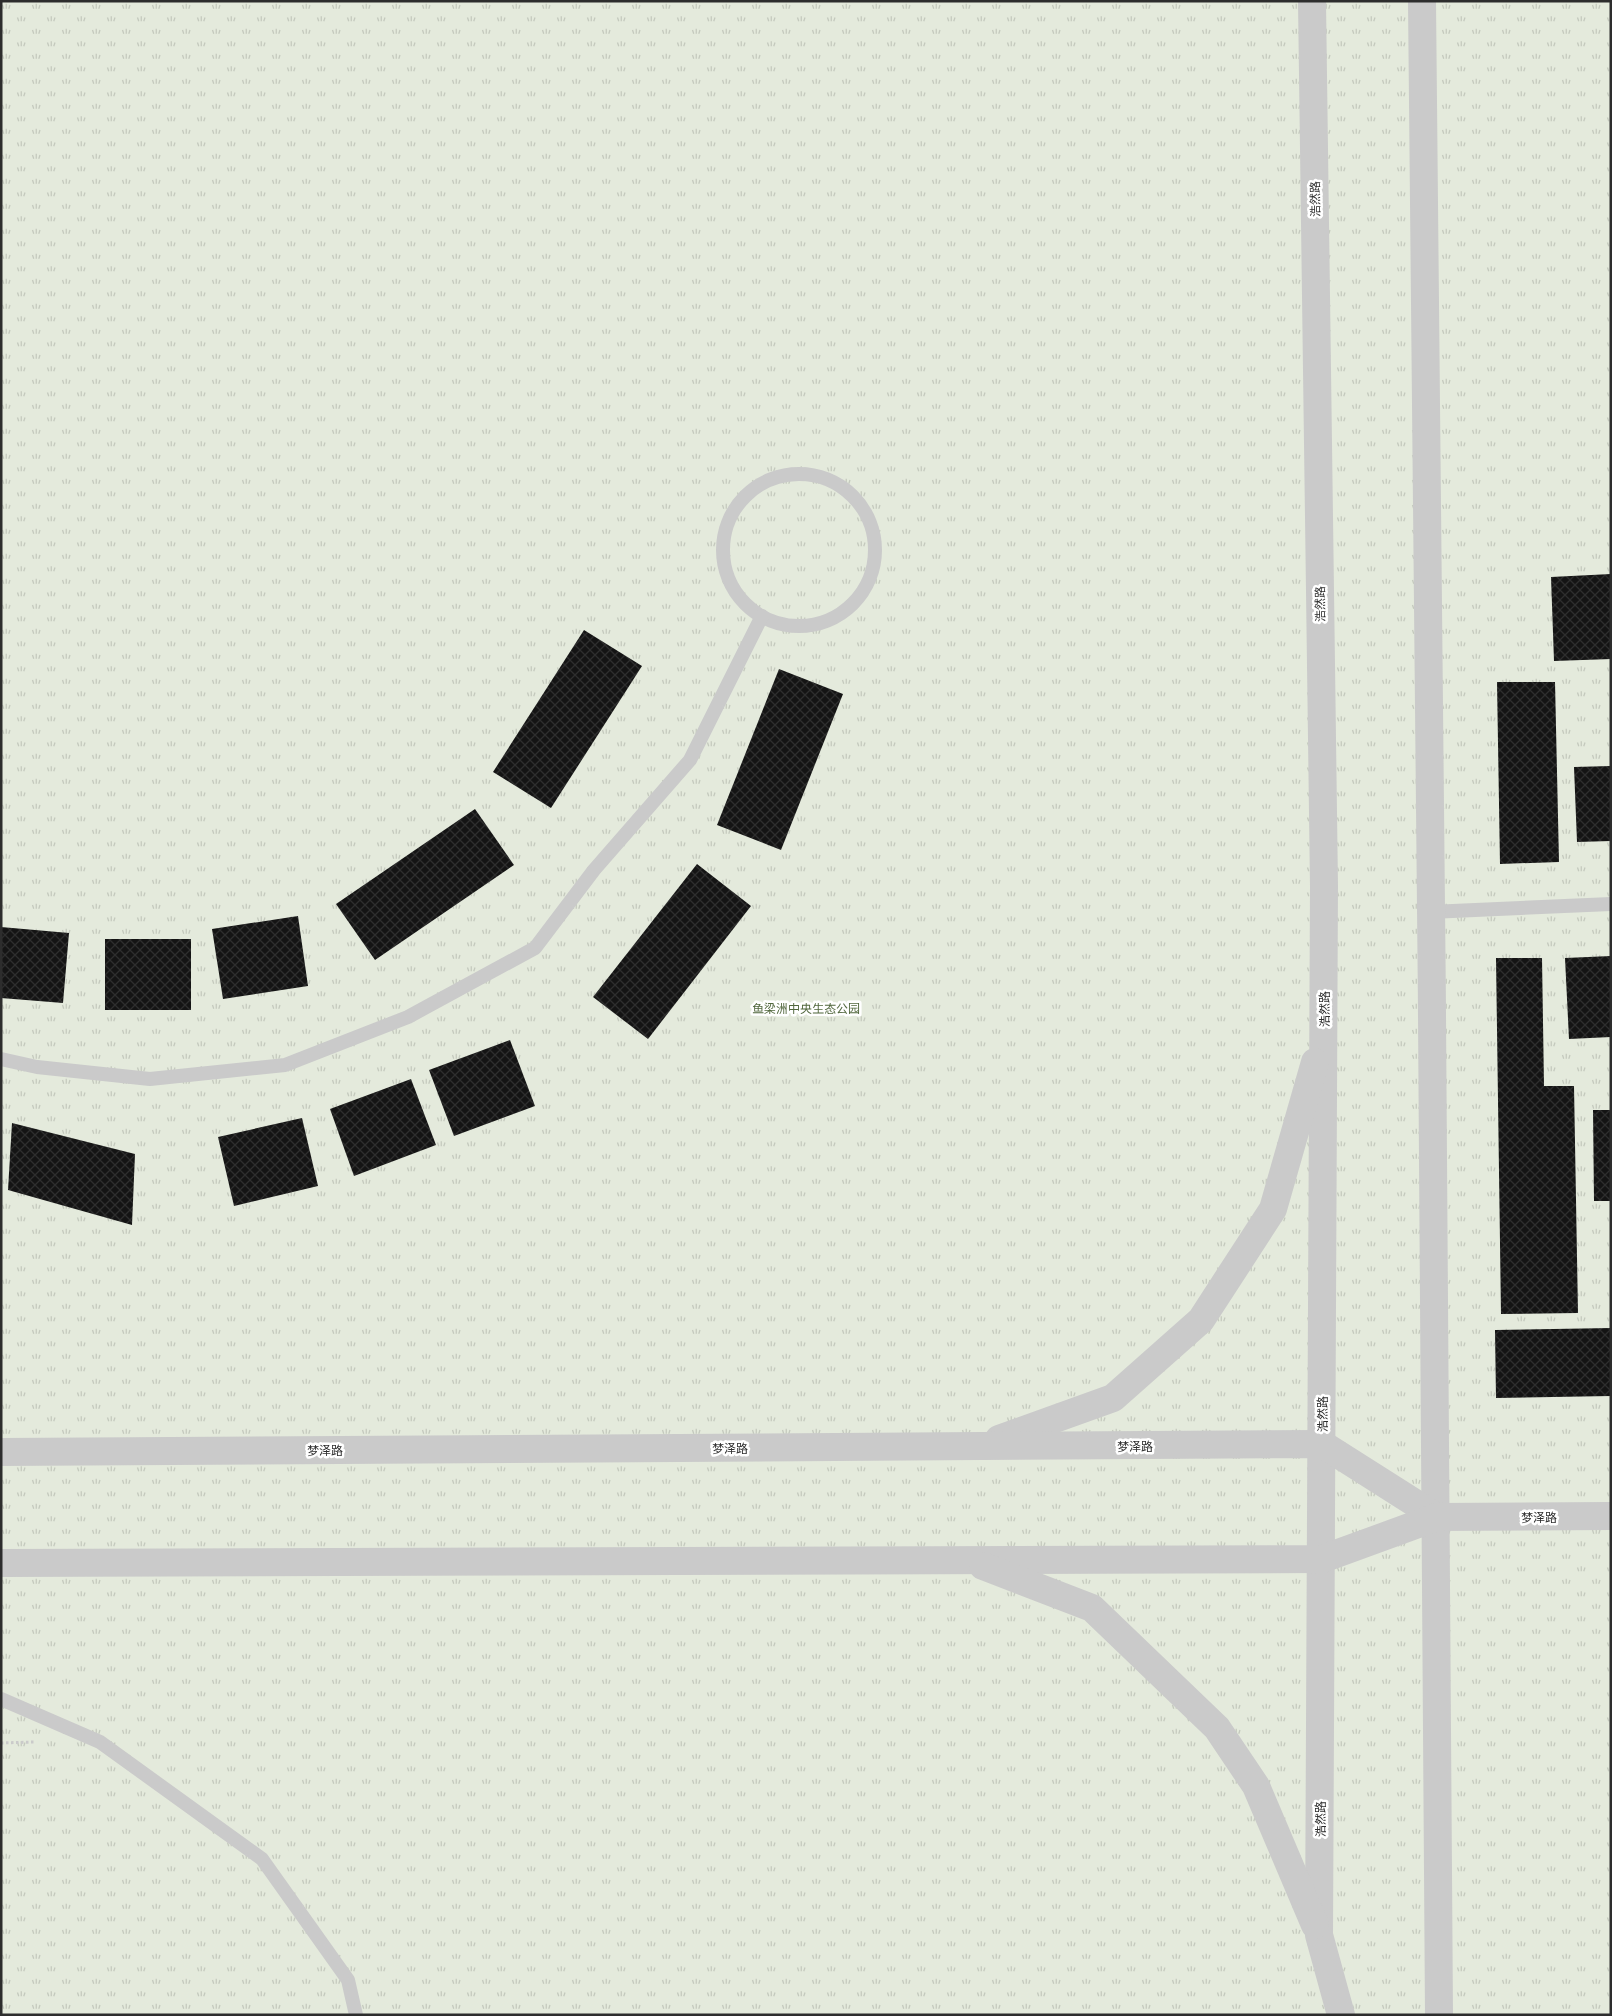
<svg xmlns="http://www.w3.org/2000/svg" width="1612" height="2016" font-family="'Open Sans','Noto Sans SC',sans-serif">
	<defs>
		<pattern id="park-tufts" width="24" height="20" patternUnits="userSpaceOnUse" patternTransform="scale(1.25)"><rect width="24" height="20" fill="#e4eadc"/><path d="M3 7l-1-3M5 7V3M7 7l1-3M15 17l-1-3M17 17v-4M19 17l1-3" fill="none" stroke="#c4c9bd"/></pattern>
		<pattern id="building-cross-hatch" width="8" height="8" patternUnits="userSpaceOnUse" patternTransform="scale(1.25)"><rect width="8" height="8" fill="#141414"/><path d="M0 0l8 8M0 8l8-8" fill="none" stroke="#2e2e2e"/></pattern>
	</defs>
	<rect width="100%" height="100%" fill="#fff"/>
	<rect fill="url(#park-tufts)" x="1" y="1" width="1610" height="2014"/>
	<g fill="url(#building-cross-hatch)">
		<path d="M1611 574V659L1554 661 1551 577Z"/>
		<path d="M584 630 642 666 551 808 493 772Z"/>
		<path d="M779 669 843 694 781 850 717 825Z"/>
		<path d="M1497 682H1555L1559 862 1500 864Z"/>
		<path d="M1611 766V841L1577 842 1574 767Z"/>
		<path d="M475 809 514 865 375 960 336 904Z"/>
		<path d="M697 864 751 906 648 1039 593 997Z"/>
		<path d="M298 916 308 986 223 999 212 929Z"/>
		<path d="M1 927 69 933 63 1003 1 998Z"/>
		<rect x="105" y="939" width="86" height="71"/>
		<path d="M1611 956V1037L1569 1039 1565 958Z"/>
		<path d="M1496 958H1542L1544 1086H1574L1578 1313 1501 1314Z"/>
		<path d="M510 1040 535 1106 454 1136 429 1070Z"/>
		<path d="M411 1079 436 1145 354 1176 330 1109Z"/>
		<path d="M1593 1110H1611V1201H1594Z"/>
		<path d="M302 1118 318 1186 234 1206 218 1137Z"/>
		<path d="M12 1123 135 1154 132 1225 8 1190Z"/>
		<path d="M1611 1328V1396L1496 1398 1495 1330Z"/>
	</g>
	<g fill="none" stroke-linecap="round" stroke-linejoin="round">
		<path stroke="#cacaca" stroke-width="3" stroke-dasharray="2.5 2.5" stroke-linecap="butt" d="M1 1743 34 1742"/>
		<g stroke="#cacaca" stroke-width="14">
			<circle cx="799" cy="550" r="76"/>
			<path d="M1430 912 1611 904"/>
			<path d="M1 1059 37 1067 150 1079 285 1065 408 1017 535 948 594 870 690 760 762 616"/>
			<path d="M1 1699 100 1742 262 1859 348 1980 356 2015"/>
		</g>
		<g stroke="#cacaca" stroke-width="28">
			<path d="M1312 1 1324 886 1319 1935 1341 2015"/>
			<path d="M1422 1C1428 672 1437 1344 1439 2015"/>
			<path d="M999 1439 1113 1398 1201 1320 1273 1209 1315 1062"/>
			<path d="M1 1452 1322 1444 1437 1517"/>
			<path d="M1 1563 1322 1559 1437 1517 1611 1516"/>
			<path d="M983 1566 1092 1608 1217 1728 1256 1786 1315 1925"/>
		</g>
	</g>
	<g text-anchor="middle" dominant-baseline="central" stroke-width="5" stroke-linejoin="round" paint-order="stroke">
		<g font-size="12" fill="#2d2d2d" stroke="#fff">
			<text transform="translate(1315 199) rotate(-91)">浩然路</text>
			<text transform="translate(1320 604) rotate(-91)">浩然路</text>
			<text transform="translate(1324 1009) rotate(-90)">浩然路</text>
			<text transform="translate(1322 1414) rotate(-90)">浩然路</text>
			<text x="1135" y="1446">梦泽路</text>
			<text x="730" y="1448">梦泽路</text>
			<text x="325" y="1450">梦泽路</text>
			<text x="1539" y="1517">梦泽路</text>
			<text transform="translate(1320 1819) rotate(-90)">浩然路</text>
		</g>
		<g font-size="12" fill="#51673d" stroke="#fff">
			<text x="806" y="1008">鱼梁洲中央生态公园</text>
		</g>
	</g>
	<rect width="1612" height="2016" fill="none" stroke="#2d2d2d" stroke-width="5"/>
</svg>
